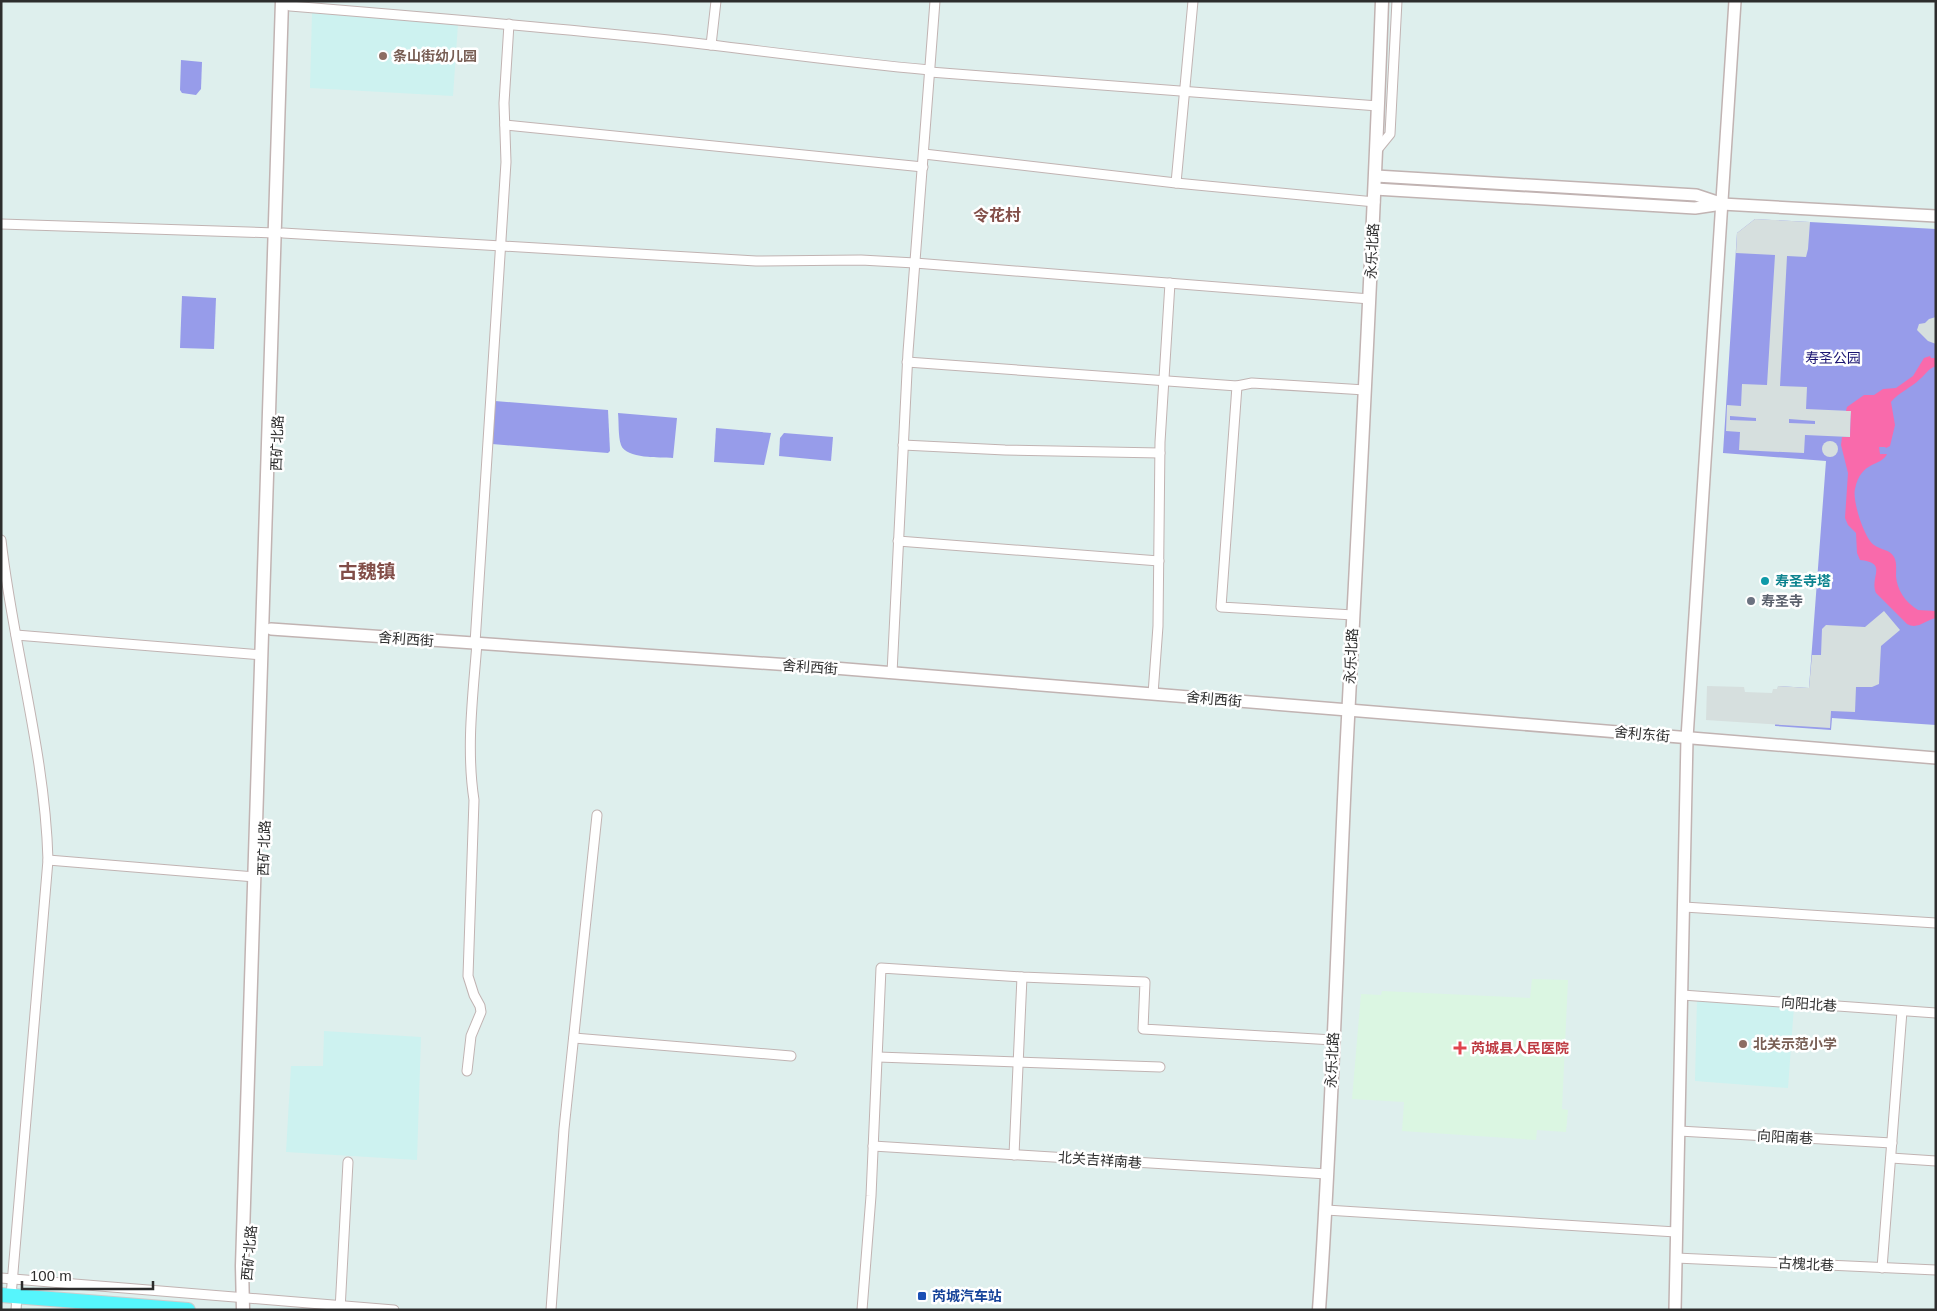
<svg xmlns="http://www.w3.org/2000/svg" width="1937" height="1311" font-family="Helvetica,'Noto Sans SC',sans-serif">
	<rect width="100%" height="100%" fill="#deefed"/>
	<g fill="#cdf2f0">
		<path d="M312 13 458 24 453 96 310 88Z"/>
		<path d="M1697 999 1794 1006 1788 1088 1695 1081Z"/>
		<path d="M324 1031 421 1037 417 1160 286 1152 291 1066H323Z"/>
	</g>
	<path fill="#dbf6e2" d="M1532 979 1568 980 1562 1109 1568 1110 1566 1132 1537 1130 1536 1140 1402 1131 1404 1102 1352 1099 1361 994 1381 995 1382 991 1530 998Z"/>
	<g fill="#979cea">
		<path d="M181 60 202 62 201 89 196 95 182 93 180 90Z"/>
		<path d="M1755 219 1936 229V725L1832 718 1831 730 1775 726 1778 686 1809 688 1826 461 1723 453 1737 233Z"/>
		<path d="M182 296 216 298 214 349 180 348Z"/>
		<path d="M495 401 608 410 610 451 608 453 492 444Z"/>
		<path d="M618 413 677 418 673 458C660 457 626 459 621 445 618 436 619 423 618 413Z"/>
		<path d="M716 428 771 433 764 465 714 462Z"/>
		<path d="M784 433 833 437 831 461 779 456 780 438Z"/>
	</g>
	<g fill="#d6dfde" fill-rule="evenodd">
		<path d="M1755 219 1810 222 1808 249 1806 257 1787 256 1780 386 1807 387 1806 409 1851 411 1850 437 1805 435 1804 453 1739 450 1740 432 1726 431 1727 405 1741 406 1742 384 1767 385 1775 255 1736 253 1737 233ZM1730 416 1756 418V421L1730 420ZM1789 419 1815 421V424L1789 423Z"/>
		<path d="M1936 317V344L1928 341 1917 330 1919 324 1925 323 1929 319Z"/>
		<circle cx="1830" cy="449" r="8"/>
		<path d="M1884 611 1900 630 1881 646 1879 684 1872 687H1856L1855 712 1831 711 1830 728 1706 720 1707 686 1744 687 1745 692 1772 693 1773 689H1777L1778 686 1809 688 1812 655H1821L1822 629 1826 625 1865 627Z"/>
	</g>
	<path fill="#f96aab" d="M1930 356 1931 358H1936V366C1928 369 1926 374 1920 379 1911 388 1899 392 1891 402L1895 425 1890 446 1886 448 1885 447H1879L1880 454H1887C1881 467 1861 460 1855 489 1852 500 1864 538 1874 545 1880 550 1890 549 1894 557 1897 562 1896 570 1896 576 1897 590 1905 602 1918 610L1936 611V618C1925 620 1918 630 1907 624L1876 593C1869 577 1889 563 1860 560L1857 553 1856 533 1848 525 1845 518 1848 473 1841 445 1842 437H1850L1851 411H1846L1847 407 1864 395H1874L1883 389 1896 388 1913 376 1924 358Z"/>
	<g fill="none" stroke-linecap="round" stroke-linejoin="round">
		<g stroke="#c1b3b2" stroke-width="11">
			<g id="minor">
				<path d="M290 6C413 16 536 26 659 39 750 49 839 62 930 70"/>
				<path d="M711 45 716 1"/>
				<path d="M930 72 1378 106"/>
				<path d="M505 125 923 167"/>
				<path d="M1377 150 1390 134 1397 1"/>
				<path d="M924 154 1176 183 1375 202"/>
				<path d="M1176 183 1193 1"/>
				<path d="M1 224 275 233"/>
				<path d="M283 233 756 261 861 260 915 263 1370 299"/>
				<path d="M907 362 1237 386 1252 383 1365 390"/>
				<path d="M1237 386 1221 607 1353 615"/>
				<path d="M903 445 1005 450 1160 453"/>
				<path d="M1 540C13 647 45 752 48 860L11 1296"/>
				<path d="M898 541 1159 561"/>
				<path d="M16 635 262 655"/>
				<path d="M475 643 506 162 504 103 509 24"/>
				<path d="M892 673 908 352 935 1"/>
				<path d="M1153 694 1158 626 1160 442 1170 283"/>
				<path d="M48 860 255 877"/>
				<path d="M1684 907 1936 923"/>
				<path d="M1682 995 1936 1013"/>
				<path d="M574 1038 791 1056"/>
				<path d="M878 1057 1160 1067"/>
				<path d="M467 1071 471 1036 481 1012 480 1006 474 995 468 976 474 800C466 748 473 695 477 643"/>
				<path d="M1679 1131 1892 1143"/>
				<path d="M873 1146 1327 1174"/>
				<path d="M1014 1155 1022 977"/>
				<path d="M1891 1158 1936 1161"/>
				<path d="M1326 1210 1676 1232"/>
				<path d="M1676 1258 1936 1270"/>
				<path d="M1882 1268 1902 1011"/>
				<path d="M1 1278 394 1310"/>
				<path d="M16 1310 17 1296"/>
				<path d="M340 1310 348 1162"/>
				<path d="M551 1310 564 1129 597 815"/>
				<path d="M862 1310 871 1196 881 968 1022 977 1145 982 1143 1029 1333 1040"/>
			</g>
		</g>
		<g stroke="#c1b3b2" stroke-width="14">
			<g id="tertiary">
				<path d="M1376 176 1696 195 1720 203"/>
				<path d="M1375 189 1695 208 1722 204 1936 216"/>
				<path d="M271 629 834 668 1936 758"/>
				<path d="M1675 1310 1687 738 1735 1"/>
			</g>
		</g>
		<g stroke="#c1b3b2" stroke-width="15">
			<g id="secondary">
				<path d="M243 1310 242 1266 282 1"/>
				<path d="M1319 1310C1332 1126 1337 942 1346 757 1359 505 1373 253 1382 1"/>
			</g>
		</g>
		<g stroke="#cdcdcd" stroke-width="16">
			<path id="primary" d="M1 1295 188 1310"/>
		</g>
		<use href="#minor" stroke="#fff" stroke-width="9"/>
		<use href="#tertiary" stroke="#fff" stroke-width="11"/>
		<use href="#secondary" stroke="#fff" stroke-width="12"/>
		<use href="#primary" stroke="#56f5fc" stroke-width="14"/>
	</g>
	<g fill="#8d6e63" stroke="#fff" stroke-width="2">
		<circle cx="383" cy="56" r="5"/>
		<circle cx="1743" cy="1044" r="5"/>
	</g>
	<circle fill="#0f9aa8" stroke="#fff" stroke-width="2" cx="1765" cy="581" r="5"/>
	<circle fill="#6b7280" stroke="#fff" stroke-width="2" cx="1751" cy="601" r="5"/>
	<path fill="#e0444e" stroke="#fff" stroke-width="2" d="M1457.5 1040.5h5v5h5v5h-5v5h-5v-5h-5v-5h5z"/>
	<rect fill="#1a4fb4" stroke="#fff" stroke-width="2" x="917" y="1291" width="10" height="10" rx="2.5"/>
	<g text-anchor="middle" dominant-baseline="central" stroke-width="5" stroke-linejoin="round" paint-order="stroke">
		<g font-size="14" font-weight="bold" fill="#785e54" stroke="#fff" text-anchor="start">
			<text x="393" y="56">条山街幼儿园</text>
			<text x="1753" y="1044">北关示范小学</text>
		</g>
		<g font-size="14" fill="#2d2d2d" stroke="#fff">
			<text transform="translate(1372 251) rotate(-87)">永乐北路</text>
			<text transform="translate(277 443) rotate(-88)">西矿北路</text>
			<text transform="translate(406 639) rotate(4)">舍利西街</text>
			<text transform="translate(1351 656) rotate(-87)">永乐北路</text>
			<text transform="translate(810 667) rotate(4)">舍利西街</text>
			<text transform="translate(1214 699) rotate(5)">舍利西街</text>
			<text transform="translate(1642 734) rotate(5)">舍利东街</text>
			<text transform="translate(264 848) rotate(-88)">西矿北路</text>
			<text transform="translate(1809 1004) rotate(4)">向阳北巷</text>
			<text transform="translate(1332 1060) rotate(-87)">永乐北路</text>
			<text transform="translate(1785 1137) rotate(3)">向阳南巷</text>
			<text transform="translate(1100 1160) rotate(4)">北关吉祥南巷</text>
			<text transform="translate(249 1253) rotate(-85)">西矿北路</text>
			<text transform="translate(1806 1264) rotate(3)">古槐北巷</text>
		</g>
		<g font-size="14" fill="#1b1572" stroke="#fff">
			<text x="1833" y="358">寿圣公园</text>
		</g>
		<g font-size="14" font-weight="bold" fill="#0d838f" stroke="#fff" text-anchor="start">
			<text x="1775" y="581">寿圣寺塔</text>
		</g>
		<g font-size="14" font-weight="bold" fill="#5b616d" stroke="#fff" text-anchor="start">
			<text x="1761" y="601">寿圣寺</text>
		</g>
		<g font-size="14" font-weight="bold" fill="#be3a42" stroke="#fff" text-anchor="start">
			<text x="1471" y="1048">芮城县人民医院</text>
		</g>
		<g font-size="14" font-weight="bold" fill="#164399" stroke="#fff" text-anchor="start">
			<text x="932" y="1296">芮城汽车站</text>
		</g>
		<g font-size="16" font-weight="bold" fill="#824e48" stroke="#fff">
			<text x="997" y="215">令花村</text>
		</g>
		<g font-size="19" font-weight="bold" fill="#824e48" stroke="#fff">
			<text x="367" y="571">古魏镇</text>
		</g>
	</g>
	<rect width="1937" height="1311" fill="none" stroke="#2d2d2d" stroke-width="5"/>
	<path d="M22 1281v8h131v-8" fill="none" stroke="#2d2d2d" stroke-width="2.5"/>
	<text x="30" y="1281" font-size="15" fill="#2d2d2d" stroke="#ffffff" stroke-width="4" paint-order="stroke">100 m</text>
</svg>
